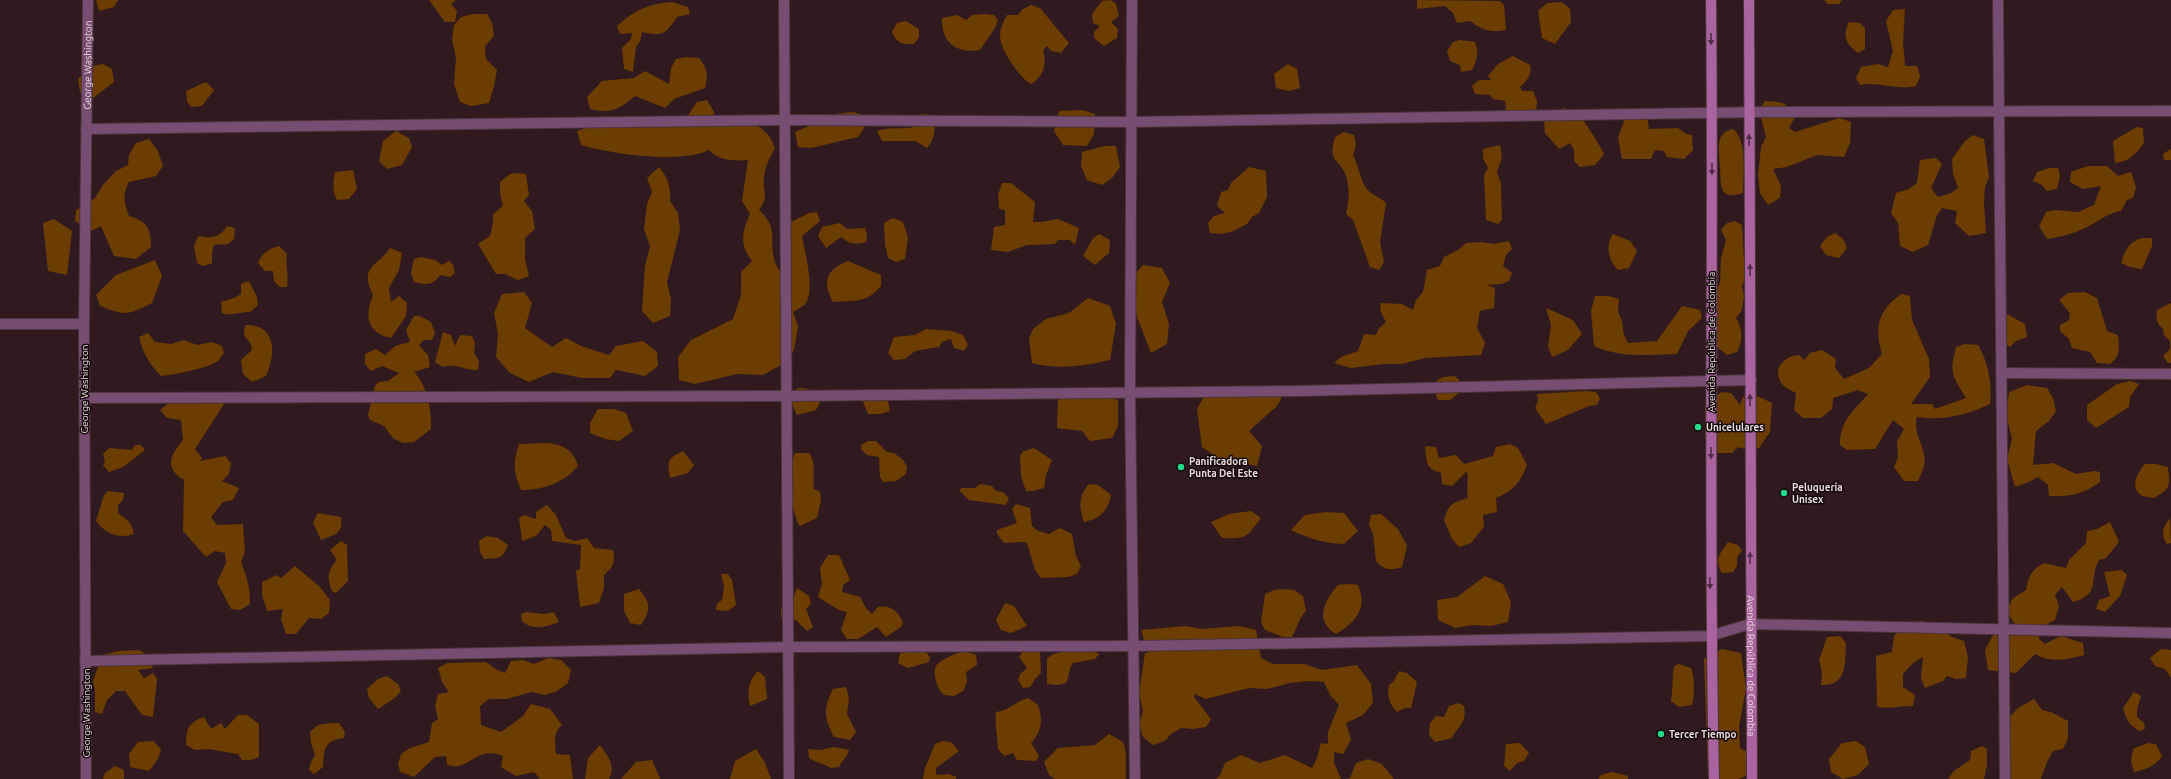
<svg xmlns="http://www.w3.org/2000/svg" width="2171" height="779" font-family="Ubuntu,sans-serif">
	<rect width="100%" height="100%" fill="#311920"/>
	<g fill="#6c3d00">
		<path d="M96 0H118L114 7 99 11Z"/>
		<path d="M429 0H456L451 4 457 11 455 22H445Z"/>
		<path d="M1111 0 1116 4 1119 16 1111 22 1118 29 1117 38 1104 46 1094 38V32L1100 26 1093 23 1092 14 1102 1Z"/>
		<path d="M1417 0 1500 1 1504 5 1506 30C1491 33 1482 30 1470 21L1457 23 1453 13 1445 6 1417 9Z"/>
		<path d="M1824 0H1842L1839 4H1828Z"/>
		<path d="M672 2 688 7 690 14 677 17C666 34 662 37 642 32L640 41 636 47 633 72 624 69 622 48 631 39 632 33 620 34 617 26C633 11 650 3 672 2Z"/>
		<path d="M1562 2 1570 9 1571 22 1555 44 1542 38 1538 11 1547 3Z"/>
		<path d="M1031 5 1040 8 1069 43 1061 53 1051 51 1047 46 1043 50C1047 63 1044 77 1031 84 1020 78 1000 50 1000 36 1000 28 1004 21 1007 15H1018L1023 9Z"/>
		<path d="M1905 9 1903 42 1905 66H1917L1920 77 1916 86C1897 91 1879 81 1860 85L1856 78 1861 67 1878 64 1888 67 1893 51 1886 21 1893 10Z"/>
		<path d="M473 14H487L492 23 494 36 485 46 486 59 497 70 494 86 489 103 471 106 460 102 454 84 456 58 452 40 454 25 461 17Z"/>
		<path d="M984 14 994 15 998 20 995 28 980 50C956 54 941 42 942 18L957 15 966 20 972 15Z"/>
		<path d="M906 21 919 29V37L914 44C902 44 897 44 892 32L897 23Z"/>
		<path d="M1849 22 1860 23 1865 28V49L1858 53C1846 44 1842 36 1849 22Z"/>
		<path d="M1460 40 1475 42C1479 53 1477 60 1472 70L1461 72 1460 65 1450 61 1447 51 1453 42Z"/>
		<path d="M1513 56 1530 65C1532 76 1527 80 1520 87L1522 91H1533L1537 101 1536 111 1514 117 1506 111 1505 101 1493 99 1490 95 1475 94 1472 86 1479 80H1491L1488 76 1498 64Z"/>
		<path d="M686 57 699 58C708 69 708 75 705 88L674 99 665 108 635 96C618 110 611 114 590 109L587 97 602 81 634 78 645 71 669 84 671 68 676 59Z"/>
		<path d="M103 64 112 69 114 82 93 98 80 92 78 79 92 66Z"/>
		<path d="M1288 64 1297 69 1300 88 1289 91 1276 88 1274 74Z"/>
		<path d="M206 82 214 90 202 106 191 107 187 101 186 91Z"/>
		<path d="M707 100 714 112 715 121C740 120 765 119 775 148 770 157 765 167 764 177 762 194 770 193 759 210 780 229 768 240 775 262 776 266 780 271 782 275L791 222 809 213 817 212 820 221 802 236C805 253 815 289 806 303 803 307 797 309 793 312L798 326 794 350 781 365 763 375 737 374 695 384 679 380 678 357 691 340 733 319 741 295V272L752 261C739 245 742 232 750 214L742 201 748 160C734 161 719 161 709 150 681 164 611 154 581 145L577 131 586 128 682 124 697 102Z"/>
		<path d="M1765 101C1781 102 1787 101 1795 117L1789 128 1795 132 1839 118 1851 122 1850 143 1844 157 1817 155 1787 167 1773 169 1781 186 1780 198 1768 205 1760 193 1758 175 1761 147 1766 137 1759 110Z"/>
		<path d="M1565 108C1569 110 1576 112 1579 115 1584 120 1601 147 1604 154L1595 165 1580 167 1574 161V150L1570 143 1559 149 1545 133 1544 120 1553 112Z"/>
		<path d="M1082 110 1095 114 1094 134 1087 146 1063 145 1054 131 1059 111Z"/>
		<path d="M853 112 861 114 864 128 858 137 811 148 798 147 795 132 836 114Z"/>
		<path d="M920 114 934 115C935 128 936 138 927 148L915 141H882L877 131C888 127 899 129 911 128Z"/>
		<path d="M1647 116 1649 129 1678 128 1686 134 1692 135 1693 150 1684 159 1667 157 1664 151 1655 150 1651 159H1622L1618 138 1625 118Z"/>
		<path d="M2137 127 2143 128 2144 143C2135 155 2130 161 2115 163L2113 141Z"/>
		<path d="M1733 129C1748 140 1743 176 1743 193 1719 201 1721 186 1720 169 1720 154 1713 132 1733 129Z"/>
		<path d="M396 131 409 138 412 147 402 165 387 169 379 161 383 141Z"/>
		<path d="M1344 132 1354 135 1356 145 1353 155C1358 164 1362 187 1370 192 1375 196 1381 198 1386 203L1380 242 1384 262 1379 270 1370 267 1353 220 1346 214C1349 201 1350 189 1346 176 1340 158 1327 164 1335 137Z"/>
		<path d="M1973 135 1984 139 1989 177 1985 187 1984 203 1986 233 1969 236 1955 223 1957 211 1942 208 1937 215 1928 245 1913 252 1900 246 1898 223 1891 213 1896 193 1909 189 1917 183 1920 160 1936 158 1942 164 1931 188 1938 197 1951 193 1958 188 1953 174 1952 159 1965 141Z"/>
		<path d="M149 139 158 151 163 166 156 176 129 182C122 195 124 202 129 216 147 221 151 229 151 247L136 259 114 256 101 226 91 231 75 221 76 210 95 198 103 185 116 171 128 165 129 155 136 143Z"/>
		<path d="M1500 145 1502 157 1497 172 1501 184 1502 220 1498 224 1486 220 1484 175 1488 168 1483 158V149Z"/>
		<path d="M1105 146H1116L1120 167 1112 178 1102 185 1087 180 1081 166 1082 152Z"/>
		<path d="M2171 149V160H2164L2163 154Z"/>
		<path d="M2088 166H2107L2118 176 2131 172 2136 187 2133 198 2127 200 2121 211C2107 213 2098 222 2085 228 2073 234 2060 237 2047 239L2039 226 2046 212 2056 210 2078 212 2094 205 2101 186 2083 189 2070 182 2071 172Z"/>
		<path d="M659 167C668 178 671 187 670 201L678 213 680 230 667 282 671 300 670 316 653 323 642 311 645 266 650 246 644 229 647 204 652 192 647 178Z"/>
		<path d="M1249 167 1266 171 1267 197 1259 213 1252 217 1247 224 1231 232 1221 234 1210 233 1208 223 1214 216 1225 213 1217 206 1221 192 1228 190 1231 183Z"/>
		<path d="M2049 168H2058L2060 176 2057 189 2047 191 2042 185 2033 181 2037 172Z"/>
		<path d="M353 170 357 189 349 199 337 200C332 191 333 182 335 172Z"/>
		<path d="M518 173 526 174 529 195 524 201 532 211 535 229 525 238V259L529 276 518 280 505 274H496L478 244 490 236 493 222V214L503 206 500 193V182L510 174Z"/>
		<path d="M1002 183H1011L1035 202 1033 222H1041L1058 219 1079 228 1075 245 1070 240H1058L1055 244 1027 245 1008 252 991 250 994 227 1005 225V210L999 209 998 195Z"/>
		<path d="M893 218 903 222 908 238 905 259 896 262 888 258 885 245 884 223Z"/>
		<path d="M54 219 72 231 67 275 48 271 43 223Z"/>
		<path d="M1735 221 1742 225 1745 278 1742 286 1744 296 1742 310 1736 318C1743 329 1743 341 1737 352L1727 355 1717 347 1711 322 1718 312 1711 300 1720 283 1721 258 1726 240 1721 230 1727 223Z"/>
		<path d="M840 223 847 229 865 228 867 235 866 242C855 245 850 244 841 237L826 248 818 236 822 227Z"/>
		<path d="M227 226 235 228 234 239 228 244 214 245 212 253V263L203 266 197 263 194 246 198 236C211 239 220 238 227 226Z"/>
		<path d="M1835 233 1843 239 1847 248 1839 258 1826 255 1820 246 1827 237Z"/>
		<path d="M1099 234 1110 240 1109 253 1095 265 1083 256 1093 238Z"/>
		<path d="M1613 234 1630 241 1637 251 1629 268 1618 270C1608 260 1605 246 1613 234Z"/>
		<path d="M2142 238H2152V246L2142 269 2130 267 2121 263C2125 250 2129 242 2142 238Z"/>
		<path d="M1509 241 1512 249 1506 255 1503 266 1512 273 1509 281 1501 284 1487 285 1495 288 1494 308 1480 311 1477 328 1485 343 1481 355 1425 358 1402 364H1383L1351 368 1334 363 1341 357 1358 351 1364 334 1376 335 1379 328 1386 322 1380 310 1381 303 1402 304 1413 310 1416 300 1423 292 1427 270 1440 266 1444 257 1458 250 1466 243 1481 242 1494 244Z"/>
		<path d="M279 246 287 254C285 265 289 275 287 287H280L274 281 273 271H265L258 263C262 253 268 249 279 246Z"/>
		<path d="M390 248 402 253 399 270 389 288 391 302 399 296 407 303 406 316 391 338C367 333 364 316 373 295 359 266 376 268 390 248Z"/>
		<path d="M421 257 435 260 442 265 449 261 453 265 455 273 450 277 440 275C433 286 425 285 414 282L411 273 414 259Z"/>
		<path d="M155 260 162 276 152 303C128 315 125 316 100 306L96 295 116 275Z"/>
		<path d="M848 261 881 275V286C866 304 854 300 833 302 822 281 826 270 848 261Z"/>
		<path d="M1143 265 1162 268 1170 283 1162 302 1169 324 1167 344 1151 353 1137 317 1130 280Z"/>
		<path d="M249 281 257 297 258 305 250 312C239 311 232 317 222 313L221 302 234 298 241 294V284Z"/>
		<path d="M524 292 532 303 525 328 552 347 566 338 581 346 609 355 616 346 643 341 657 352 658 366 645 376 616 370 610 378H582L553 372 529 382 510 373 496 357 498 334 494 313 502 294Z"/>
		<path d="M2085 292 2097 298 2107 331 2118 335C2119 347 2121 356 2110 364L2097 363 2090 352 2072 348 2069 339 2060 331V325L2069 320 2070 313 2059 300 2068 293Z"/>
		<path d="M1901 294 1910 296 1912 320 1929 359 1930 377 1911 404H1932L1935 409 1966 398C1952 375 1949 374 1956 347L1965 344 1978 345C1989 364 1992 383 1990 404 1968 415 1942 421 1917 417 1912 434 1928 449 1924 466 1923 471 1920 476 1918 481H1904L1894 467 1898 457 1897 442 1904 429 1893 420 1875 449 1847 450 1840 445C1840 419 1854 411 1868 394L1858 390 1833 398 1832 409 1821 418H1803L1794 410 1796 393C1791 390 1785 388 1782 384 1771 369 1784 356 1799 355L1804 360 1810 353 1822 350 1836 359 1835 368 1844 379 1869 368 1882 354C1874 327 1878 311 1901 294Z"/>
		<path d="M1595 296H1608L1619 299 1618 312 1622 321 1624 335 1628 343 1657 341 1682 306 1700 310 1702 318 1688 331 1677 354C1650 355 1619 358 1594 346L1591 311Z"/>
		<path d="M1088 298 1110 306 1116 324 1110 360C1085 366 1057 370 1032 363L1029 339 1033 329 1046 319 1069 313Z"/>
		<path d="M2171 303V363H2168L2163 356 2170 349V341L2164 335 2163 329C2156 323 2156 319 2157 310Z"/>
		<path d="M1546 308 1573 320 1582 334 1568 350 1552 357 1548 347 1551 325Z"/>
		<path d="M2007 314 2025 324 2027 337 2016 341 2010 347 1995 338 1996 323Z"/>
		<path d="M414 316H420L431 322 435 333 432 340H424L419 345 428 355 430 367 414 372C427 385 432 410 431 429L414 442 403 443 393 438 384 426 370 420 368 415 375 386 378 382 388 381 399 373 382 366 371 371 365 364V354L376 349 385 355 395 346 410 342 406 330Z"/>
		<path d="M245 325C277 324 276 354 266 376L252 382 243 374 241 360 252 350 251 344 244 335Z"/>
		<path d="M926 329 951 331 963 335 968 345 964 351 954 348 951 339 942 342 939 347 915 351 905 359 894 360 888 353 894 337 915 335Z"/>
		<path d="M443 332 451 335 455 346 460 335 472 336 475 343 474 353 479 361 478 370C463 371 459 363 443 367L435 362Z"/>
		<path d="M148 333 155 342 171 344 184 340 197 345 212 342 222 346 224 353C222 355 220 359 218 361 209 368 173 375 161 376 149 364 143 353 139 337Z"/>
		<path d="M1455 376 1461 382 1459 393 1450 400H1438L1435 392 1437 380 1444 377Z"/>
		<path d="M2130 381 2139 384 2130 397 2129 407 2096 428 2087 420V405L2117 384Z"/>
		<path d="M2027 385 2047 388 2053 398 2056 411 2049 421 2036 431 2033 465 2053 463 2076 474 2094 471 2100 472V482C2083 494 2070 497 2049 496L2048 485 2038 477 2029 482 2015 487 2007 459 2012 439 2006 414 2009 392Z"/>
		<path d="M800 388 814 390 820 402 816 410 797 415 791 402 795 390Z"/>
		<path d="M1068 388H1084L1102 396 1118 400V426L1112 438 1090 441 1082 431 1057 428 1058 400Z"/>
		<path d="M869 389 880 390 888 401 890 411 880 414H868L863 402 864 393Z"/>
		<path d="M1225 391 1264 397 1283 395 1277 406 1249 431 1262 446 1257 466 1219 459 1202 447 1197 409 1206 393Z"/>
		<path d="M1585 391 1596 392 1600 398 1597 405 1589 406 1546 424 1535 408 1538 401 1537 394Z"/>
		<path d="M1721 392 1731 393 1740 405 1743 397 1757 396 1772 403 1770 432 1759 448 1745 449 1738 447 1732 453H1718L1705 439V407Z"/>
		<path d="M176 397 226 401 195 449 202 458 200 461 225 456 231 463 229 474 222 481 239 488 233 500 223 502 211 517 217 525 243 524 245 552 241 562C247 577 250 587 250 604L240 610 231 609 217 582 226 563 225 553 215 551 206 557 183 531 184 479H182C164 467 171 454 183 440L181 420 167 418 160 410Z"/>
		<path d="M598 409H614L626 413 633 431 619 441 605 439 590 433V423Z"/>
		<path d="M868 441H876L887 452 894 453 903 460 907 467 906 474 896 481 883 482 880 477 879 457 867 455 861 449V445Z"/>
		<path d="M548 443C564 445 573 450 578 466 564 483 543 490 521 490 513 470 513 464 519 444Z"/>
		<path d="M1510 444 1518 448 1527 465C1520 483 1513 491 1496 498L1497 512 1483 515 1484 527 1471 543 1459 547 1452 539 1444 520C1449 503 1452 503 1468 498 1466 488 1469 480 1467 471L1452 486 1442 484 1441 473C1424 468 1427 461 1425 446L1436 447 1439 458 1456 455 1464 464 1493 456 1496 447Z"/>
		<path d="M135 445H141L145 450 123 467 109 472 103 465 105 462 103 454 109 448 132 450Z"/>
		<path d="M1034 448 1052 460 1046 475 1044 488 1033 491H1026L1021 476 1020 455 1024 451Z"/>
		<path d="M683 451 694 465 688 473 670 478C667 460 667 459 683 451Z"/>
		<path d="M795 453H809C817 462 812 477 814 489L820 492 821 500 817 518 800 526C790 513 788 468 795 453Z"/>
		<path d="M2145 464H2156L2168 467C2170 487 2171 488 2154 498 2150 497 2144 497 2141 495 2129 487 2138 472 2145 464Z"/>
		<path d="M980 484 992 486 996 491 1003 492 1009 498 1006 505 969 500 959 490 962 488H975Z"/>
		<path d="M1089 484 1098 485 1111 495C1108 511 1100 519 1084 522 1079 507 1078 496 1089 484Z"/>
		<path d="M108 491 124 493 123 500 118 505V513C127 520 132 522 134 534 118 539 106 534 96 521L104 495Z"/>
		<path d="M1016 504 1030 508 1032 526 1038 531 1049 534 1060 528 1072 534 1076 556 1081 566 1077 574 1068 577 1041 578 1035 570 1027 543 1023 542 1004 543 997 534V530L1017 523 1012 509Z"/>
		<path d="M547 505 556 515 566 538 575 541 587 538 594 548 613 550C616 562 613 567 604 575V588L599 603 580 607 576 571 580 569 581 545 552 541 551 530 545 525 536 536 522 541 519 518 524 515 536 519V512Z"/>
		<path d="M1251 511 1261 518C1246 538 1247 539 1222 538L1211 522 1229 514Z"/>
		<path d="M1326 512 1344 513 1358 531 1344 544C1324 543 1309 539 1291 530L1305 515Z"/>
		<path d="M318 513 341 517V528L336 534 321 540 313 523Z"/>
		<path d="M1381 514 1398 529 1407 546 1402 567C1390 571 1384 570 1376 561L1373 534 1369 525 1371 515Z"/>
		<path d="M2170 518 2171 543 2167 544C2160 534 2163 527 2170 518Z"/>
		<path d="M2110 522 2119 542 2106 558 2099 560C2088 580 2102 594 2073 602L2062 587 2055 595 2059 606 2055 620 2039 628 2015 624 2006 611 2013 598 2026 590C2028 577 2032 569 2044 563L2066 568 2069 560 2086 543 2087 531 2097 529Z"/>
		<path d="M487 536 498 538 508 545C502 560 499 558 484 559L480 552 479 541Z"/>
		<path d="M341 541 347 545 348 581 336 593 332 591C327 577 327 571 337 560L330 550Z"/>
		<path d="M1728 542 1738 545 1742 551 1737 557V566L1733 572 1722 573C1714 560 1720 553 1728 542Z"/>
		<path d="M828 555H839L850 580 843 585 842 592 860 597 866 608 872 614 878 607C891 605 897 611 903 622L901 627 886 637 877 627 858 639H847L841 630 847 612 839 610 818 597 822 584 820 568Z"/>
		<path d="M295 566 320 587 330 600 329 613 321 619 309 618 296 634H286L281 619 283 609 267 611 262 595V582L277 575 281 578Z"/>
		<path d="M2122 570 2127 575 2120 596 2105 612 2096 609 2099 600 2110 596 2104 572Z"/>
		<path d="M721 574H728L732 580 736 605 728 611 716 610 717 604 722 600 724 586Z"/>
		<path d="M1485 576 1503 584 1511 602 1508 622 1491 626 1473 625 1455 628 1438 620 1437 600 1457 597Z"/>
		<path d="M1348 584 1358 585C1368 608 1356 622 1336 634 1314 621 1324 601 1338 585Z"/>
		<path d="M797 588 809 596 811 604 806 609 813 627 807 631 796 620 785 622 781 617V607L793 599Z"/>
		<path d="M639 589C651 604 651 609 641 625L630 623 624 611V594Z"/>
		<path d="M1284 589 1294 590 1303 596 1306 611C1298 619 1298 627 1292 637H1283L1265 630 1261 622 1265 594 1274 590Z"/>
		<path d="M1005 603 1014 606 1027 626 1011 633 1001 630 996 620Z"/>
		<path d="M526 612 544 614 554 612 559 622C547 627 532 631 522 621L521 614Z"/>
		<path d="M1921 621 1938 624 1952 637 1964 641 1968 657 1966 678 1956 679 1947 676 1943 681 1925 688 1921 678 1923 657 1913 663 1903 674V687L1915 695 1913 706C1899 706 1890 709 1877 707L1876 656 1892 652 1894 636 1907 622Z"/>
		<path d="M1186 626 1202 629 1239 626 1256 630 1261 658 1273 664H1304L1322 670 1357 665 1371 684 1373 703 1363 715 1346 723 1351 740 1343 754 1334 752V763L1341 779H1216L1220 775 1225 763 1241 755 1260 763 1285 755 1312 768 1317 758 1321 743 1328 744V732L1339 705 1330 695 1324 682 1310 681 1290 683 1267 689 1249 688 1206 699 1195 694 1194 697 1211 719 1206 727 1193 729 1181 728 1171 734 1165 741 1153 745 1143 737 1139 725 1143 711 1139 693 1145 653H1148L1141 630Z"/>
		<path d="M1998 626 2025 635 2039 636V639L2045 644 2061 636 2083 643 2084 655C2067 660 2051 663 2035 654L2016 673 1988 670 1985 650Z"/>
		<path d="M1840 636 1846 643C1845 663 1847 687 1821 685L1822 673 1819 660 1827 637Z"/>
		<path d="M917 641 930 657 929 662 908 668 898 663 900 654Z"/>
		<path d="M1078 648 1091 650 1099 654 1095 659 1073 663C1068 669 1070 676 1066 683L1058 685 1047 684V658L1054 654Z"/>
		<path d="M1722 649 1741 653 1746 688 1739 727 1740 748 1758 758 1757 772 1738 779H1708L1704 659Z"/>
		<path d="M2161 649 2171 650V678L2165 669 2155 666 2150 658Z"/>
		<path d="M139 650 148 655 153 668 138 670 144 678 153 673 157 679 153 717 142 715 125 691H116L107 700 102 714 95 712V691L93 681 102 655 119 651Z"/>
		<path d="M1031 651 1040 652 1041 673 1035 679 1030 687 1023 688 1018 680 1020 674 1027 668 1019 657 1022 652Z"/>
		<path d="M961 652 971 653 976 655 977 665 966 672 967 682 963 691 954 696 944 695C938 691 932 673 936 666 940 660 954 654 961 652Z"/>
		<path d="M548 658 561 660 571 670 568 683 557 691 545 695 532 692 506 699H489L480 706 481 725 501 732 523 716 531 704 550 709 562 725C553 733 555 742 556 754L570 755 573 779H540L534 772 516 776 501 767 503 756C481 748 477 760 459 766 456 767 451 766 447 765L446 756 435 757 414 777 400 772 398 764 401 754 410 748 429 742 432 723 438 719 435 706 438 694 449 692 442 682 438 668 447 663 486 662 497 670 505 673 511 661 523 660 534 664Z"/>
		<path d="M1679 664 1691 668C1695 678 1695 694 1692 705L1679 707 1671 701C1673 689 1672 678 1674 666Z"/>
		<path d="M758 671 765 677 767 699 750 706C747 693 748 681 758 671Z"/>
		<path d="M1399 671 1407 673 1417 682 1411 708H1405L1397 712C1389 704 1387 696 1389 685L1394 681Z"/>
		<path d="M387 676 398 684 401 691 395 698 378 709 369 698 367 689 378 679Z"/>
		<path d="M846 687 849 698 847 714 856 732 850 740 834 737C824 717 823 709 833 689Z"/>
		<path d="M2134 692 2141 696 2137 710V717L2144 723 2145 729 2140 731C2129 726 2126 719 2123 708Z"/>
		<path d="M1028 698 1038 705C1043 721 1042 731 1031 743L1039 756 1036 761 1017 760 1013 753 1004 756 998 749C998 737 994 724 996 712 1009 711 1016 701 1028 698Z"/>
		<path d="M2034 699 2042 710 2051 712 2068 721V738L2063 749 2053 751 2047 762 2041 779H2010L2011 768 2000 758 2001 726 2018 708Z"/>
		<path d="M1459 703 1464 706C1467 724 1459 724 1452 738L1435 742 1429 735 1430 723 1436 716 1444 717 1449 706Z"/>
		<path d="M238 715H247L259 724V757L251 760H242L238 754 208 749 195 750 186 745C186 730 188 722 204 717L211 729 221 723 225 729Z"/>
		<path d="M332 723H339L345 732 344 738C324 740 324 750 323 767L314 774 309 770 311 762 315 755 311 743 310 732 318 725Z"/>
		<path d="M1109 734 1123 742C1128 755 1125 766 1126 779H1055L1049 775 1044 762 1058 748 1095 745Z"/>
		<path d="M153 741 161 749 158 759 149 771 130 767 129 754 138 742Z"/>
		<path d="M943 741 951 742 959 751 936 768V775L949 774 956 777V779H923L925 768 935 744Z"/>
		<path d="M1856 741 1865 747 1869 764 1858 775 1843 779 1831 772 1829 759 1842 743Z"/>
		<path d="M1520 743 1529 753 1524 761 1517 763 1510 771 1504 766 1506 744Z"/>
		<path d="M2148 743 2156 744 2162 756C2154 767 2147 769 2134 772L2131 761 2133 749Z"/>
		<path d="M600 745C608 756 616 766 609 779H585L588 758Z"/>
		<path d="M1982 746 1987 749V765L1984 779H1948L1954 771 1970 760 1971 751Z"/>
		<path d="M834 747 849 750C847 758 842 760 839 767L831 768C823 763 816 763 809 758L808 749 820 750Z"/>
		<path d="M756 749 765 763 771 779H730L735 761Z"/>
		<path d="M1368 759 1382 764 1394 779H1346L1350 778 1356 763Z"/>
		<path d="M652 760 660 779H621L636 762Z"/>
		<path d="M115 766 124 770V779H103L105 773Z"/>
		<path d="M1612 772 1628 776V779H1598L1601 775Z"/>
	</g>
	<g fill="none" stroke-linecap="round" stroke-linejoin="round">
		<g stroke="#4b343a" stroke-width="12">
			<g id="street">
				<path d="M784 0 789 779"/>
				<path d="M1132 0 1130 392 1135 779"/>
				<path d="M1998 0 2005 779"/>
				<path d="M86 129 785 120 1131 122 1766 112 2171 111"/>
				<path d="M0 324H84"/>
				<path d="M2001 373 2171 374"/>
				<path d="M84 398 787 396 1300 391 1751 380"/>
				<path d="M85 661 788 647 1133 646 1710 636 1750 624 2171 633"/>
				<path id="s1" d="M86 779 84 324 88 0"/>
			</g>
		</g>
		<g stroke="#4b343a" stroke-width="12">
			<g id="secondary">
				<path d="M1711 0C1714 260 1708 519 1714 779"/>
				<path id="s2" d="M1749 0 1752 779"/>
			</g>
		</g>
		<use href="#street" stroke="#784d72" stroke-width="10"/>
		<use href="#secondary" stroke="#a9649f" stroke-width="10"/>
	</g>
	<defs><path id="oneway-solid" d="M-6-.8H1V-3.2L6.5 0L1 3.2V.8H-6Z"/></defs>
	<g fill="#4e2d46">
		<use href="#oneway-solid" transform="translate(1711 39) rotate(89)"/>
		<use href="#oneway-solid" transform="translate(1749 140) rotate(-90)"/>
		<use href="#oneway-solid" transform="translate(1712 169) rotate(90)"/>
		<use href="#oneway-solid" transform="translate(1750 270) rotate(-90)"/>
		<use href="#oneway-solid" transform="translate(1750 400) rotate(-90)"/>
		<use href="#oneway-solid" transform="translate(1711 453) rotate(90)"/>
		<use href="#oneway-solid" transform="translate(1750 558) rotate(-90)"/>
		<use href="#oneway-solid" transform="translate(1710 583) rotate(90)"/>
	</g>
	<g fill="#23d886" stroke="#12080a" stroke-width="1.5">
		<circle cx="1698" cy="427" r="4"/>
		<circle cx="1181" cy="467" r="4"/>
		<circle cx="1784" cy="493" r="4"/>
		<circle cx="1661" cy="734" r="4"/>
	</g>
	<g text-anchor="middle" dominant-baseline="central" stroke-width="3" stroke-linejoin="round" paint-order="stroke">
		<g font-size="10" fill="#ebdadd" stroke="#12080a">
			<text stroke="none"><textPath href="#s1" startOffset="714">George Washington</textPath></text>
			<text transform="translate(1711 342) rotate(-90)">Avenida República de Colombia</text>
			<text transform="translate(84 389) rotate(-90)">George Washington</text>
			<text stroke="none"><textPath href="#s2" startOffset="666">Avenida República de Colombia</textPath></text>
			<text transform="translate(86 713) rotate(-90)">George Washington</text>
		</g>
		<g font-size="10" font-weight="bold" fill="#ebdadd" stroke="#12080a" text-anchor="start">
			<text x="1706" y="427">Unicelulares</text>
			<text x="1189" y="461">Panificadora<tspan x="1189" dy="12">Punta Del Este</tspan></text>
			<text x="1792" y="487">Peluquería<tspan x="1792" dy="12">Unisex</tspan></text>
			<text x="1669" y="734">Tercer Tiempo</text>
		</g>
	</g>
</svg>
